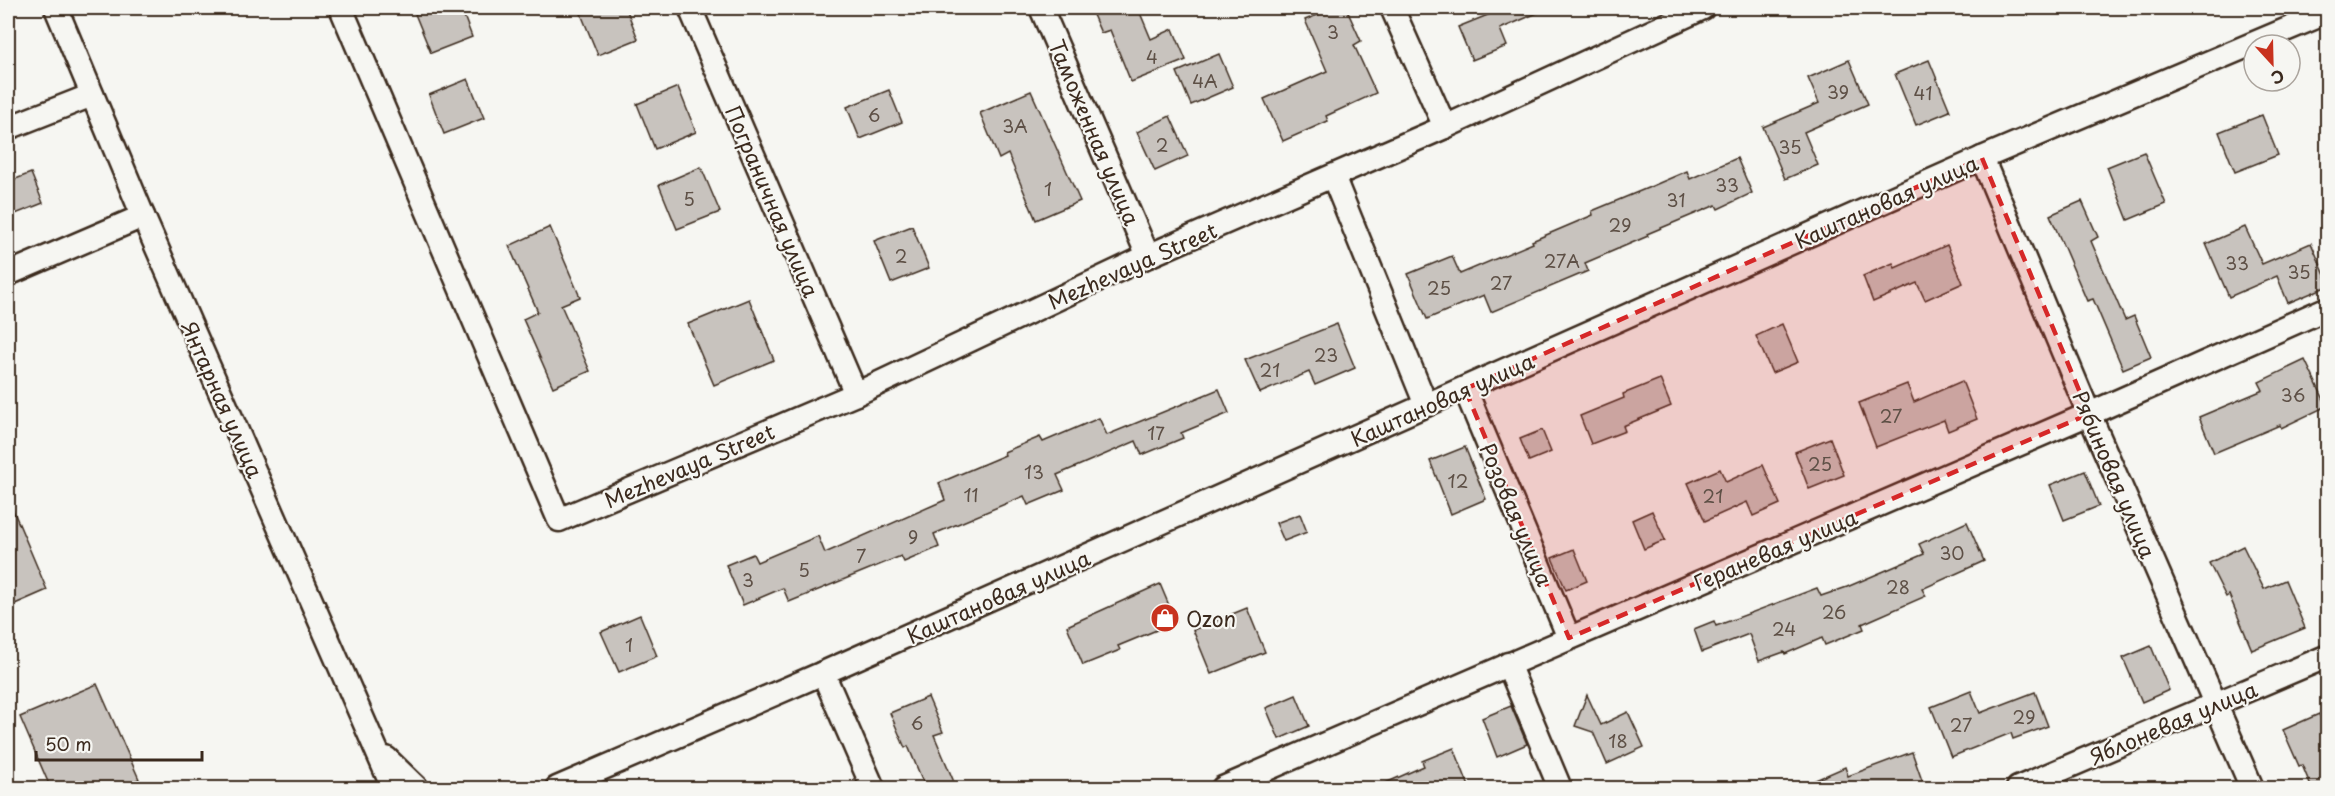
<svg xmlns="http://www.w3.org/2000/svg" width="2335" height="796" font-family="'Playpen Sans',sans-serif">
	<rect width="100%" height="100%" fill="#f6f6f2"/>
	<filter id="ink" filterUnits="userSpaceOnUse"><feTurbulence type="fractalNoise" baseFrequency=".0167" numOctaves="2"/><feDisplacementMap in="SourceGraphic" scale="12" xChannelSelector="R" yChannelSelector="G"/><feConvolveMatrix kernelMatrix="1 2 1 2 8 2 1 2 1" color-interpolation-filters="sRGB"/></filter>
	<g filter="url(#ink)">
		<g fill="#c8c3be" stroke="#3b2a1e" stroke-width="1.5">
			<path d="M431 8H461L472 37 431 53 415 14Z"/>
			<path d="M598 8H626L638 39 598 55 581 14Z"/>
			<path d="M1090 8H1138L1151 39 1173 29 1186 60 1131 82 1110 30 1101 33Z"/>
			<path d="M1335 8H1346L1361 41 1354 45 1376 93 1326 116 1328 121 1283 141 1264 99 1327 71 1305 20Z"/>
			<path d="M1505 8H1549L1500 29 1507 46 1472 60 1458 27Z"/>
			<path d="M1219 54 1233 87 1191 105 1177 72Z"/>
			<path d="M1849 60 1868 104 1804 132 1818 165 1785 179 1763 127 1819 103 1808 78Z"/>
			<path d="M1929 60 1950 111 1916 125 1895 74Z"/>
			<path d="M468 79 484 118 444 134 429 95Z"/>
			<path d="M678 87 696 132 655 149 637 104Z"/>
			<path d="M889 90 902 122 860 139 847 107Z"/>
			<path d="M1031 91 1080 201 1036 220 1008 154 999 159 980 113Z"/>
			<path d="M2262 115 2278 155 2235 172 2219 132Z"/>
			<path d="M1170 116 1188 156 1155 171 1137 132Z"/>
			<path d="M2144 152 2166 204 2128 220 2107 167Z"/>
			<path d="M1737 158 1752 193 1718 209 1716 205 1647 234 1648 236 1585 263 1588 271 1491 312 1484 295 1427 319 1408 274 1452 256 1460 274 1533 243 1532 241 1593 215 1592 211 1650 187 1687 171 1690 179Z"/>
			<path d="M701 167 720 212 677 229 659 185Z"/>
			<path d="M31 173 43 203 8 217V182Z"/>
			<path d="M2082 201 2098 237 2091 241 2125 320 2134 316 2151 357 2123 369 2093 299 2087 301 2050 215Z"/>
			<path d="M912 226 929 268 891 283 874 241Z"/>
			<path d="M550 227 580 297 561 305 590 371 553 387 523 319 538 312 509 246Z"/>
			<path d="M2245 227 2262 264 2311 243 2328 282V286L2288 303 2277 276 2229 297 2206 244Z"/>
			<path d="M1947 245 1963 283 1925 300 1917 283 1873 302 1863 276 1893 263 1895 268Z"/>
			<path d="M749 299 774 360 714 385 688 324Z"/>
			<path d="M1337 324 1355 368 1315 385 1309 372 1260 393 1245 360Z"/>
			<path d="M1782 324 1798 362 1772 373 1756 336Z"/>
			<path d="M2305 360 2327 406 2281 428 2280 425 2214 453 2199 417 2263 390 2259 382Z"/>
			<path d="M1660 379 1671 406 1623 426 1625 431 1591 444 1580 416 1624 398 1623 394Z"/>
			<path d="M1962 381 1977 419 1948 431 1944 420 1876 447 1859 403 1907 384 1914 402Z"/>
			<path d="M1219 389 1229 413 1181 433 1183 438 1142 455 1136 441 1057 475 1064 490 1028 505 1024 496 934 534 939 547 904 562 901 556 789 602 783 588 743 605 726 565 753 554 757 562 818 536 825 553 945 500 939 483 1005 455 1004 452 1040 437 1043 442 1099 418 1107 435Z"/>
			<path d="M1542 430 1551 452 1529 461 1520 439Z"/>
			<path d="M1830 438 1844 475 1809 489 1795 452Z"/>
			<path d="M1465 447 1486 499 1451 514 1430 461Z"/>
			<path d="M1763 465 1780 504 1753 516 1747 502 1705 521 1688 483 1720 469 1726 482Z"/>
			<path d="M2085 471 2099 506 2064 520 2050 485Z"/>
			<path d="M8 498 47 590 8 607Z"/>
			<path d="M1652 511 1665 540 1644 549 1632 520Z"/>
			<path d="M1300 514 1307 532 1284 541 1276 523Z"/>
			<path d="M1967 522 1984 561 1922 589 1926 596 1862 624 1864 629 1825 645 1822 638 1785 654 1784 652 1759 661 1749 634 1702 652 1694 629 1714 621 1716 626 1817 588 1821 596 1847 587 1924 554 1919 544Z"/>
			<path d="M2243 546 2264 589 2285 580 2305 628 2252 650 2229 595 2226 597 2209 563Z"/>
			<path d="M1574 549 1587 581 1566 590 1552 558Z"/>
			<path d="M1160 584 1176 622 1118 646 1120 650 1083 665 1067 626Z"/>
			<path d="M1247 608 1265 652 1211 674 1193 630Z"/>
			<path d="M640 615 657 656 619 672 601 632Z"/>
			<path d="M2151 646 2169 690 2142 702 2123 658Z"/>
			<path d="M97 684 139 779 117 789H51L20 717Z"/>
			<path d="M1971 691 1980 713 2035 692 2048 726 2013 739 2011 733 1951 757 1931 707Z"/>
			<path d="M1296 695 1309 726 1279 739 1266 708Z"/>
			<path d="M1587 695 1601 725 1628 712 1644 747 1607 764 1593 732 1575 726Z"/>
			<path d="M928 697 943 732 934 735 957 789H926L908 746 905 748 890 713Z"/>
			<path d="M1511 706 1527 744 1497 757 1482 718Z"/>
			<path d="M2319 714 2328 733V789H2312L2302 765 2299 766 2283 730Z"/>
			<path d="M1454 748 1470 789H1372L1424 766 1422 761Z"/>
			<path d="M1912 752 1925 789H1795L1845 767 1848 776Z"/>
		</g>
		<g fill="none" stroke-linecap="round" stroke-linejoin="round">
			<g stroke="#3b2a1e" stroke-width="27">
				<g id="minor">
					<path d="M56 8 143 216 393 788"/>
					<path d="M341 8 559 520 856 394 1148 256 1445 127 1703 8"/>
					<path d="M690 8 856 394"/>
					<path d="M1041 8 1148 256"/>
					<path d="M1392 8 1445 127"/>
					<path d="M8 128 92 95"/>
					<path d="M1982 158 2089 414 2252 788"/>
					<path d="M1333 176 1426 405"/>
					<path d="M8 274 143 216"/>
					<path d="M1465 389 1569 638"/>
					<path d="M1508 664 1560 788"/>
					<path d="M823 673 873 788"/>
					<path d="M386 758 417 788"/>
					<path d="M557 788 823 673 1982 158 2328 12"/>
					<path d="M1223 788 2089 414 2328 308"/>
					<path d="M2018 788 2328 656"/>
				</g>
			</g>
			<use href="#minor" stroke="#f6f6f2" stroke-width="22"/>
		</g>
	</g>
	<path fill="#d62828" fill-opacity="0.2" stroke="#d62828" stroke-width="4.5" stroke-dasharray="12 8" stroke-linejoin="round" d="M1982 158 2089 414 1569 638 1465 389Z"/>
	<defs>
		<g id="shop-disc" transform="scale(1.5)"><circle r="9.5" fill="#c8321e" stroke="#f6f6f2"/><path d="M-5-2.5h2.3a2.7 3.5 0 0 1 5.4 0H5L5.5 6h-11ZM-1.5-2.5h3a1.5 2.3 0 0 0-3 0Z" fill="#fff"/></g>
	</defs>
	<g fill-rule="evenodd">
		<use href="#shop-disc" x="1165" y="618"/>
	</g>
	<g text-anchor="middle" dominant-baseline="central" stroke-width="4.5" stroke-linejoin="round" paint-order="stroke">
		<g font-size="18" fill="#5e5046">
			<text x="1333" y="31">3</text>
			<text x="1152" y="56">4</text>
			<text x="1205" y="80">4А</text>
			<text x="1838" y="91">39</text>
			<text x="1923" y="92">41</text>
			<text x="874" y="114">6</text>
			<text x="1015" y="125">3А</text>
			<text x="1162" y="144">2</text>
			<text x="1790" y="146">35</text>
			<text x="1727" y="184">33</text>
			<text x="1048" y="188">1</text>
			<text x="689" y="198">5</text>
			<text x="1676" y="199">31</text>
			<text x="1620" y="224">29</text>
			<text x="901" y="255">2</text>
			<text x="1562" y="260">27А</text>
			<text x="2237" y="262">33</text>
			<text x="2299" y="271">35</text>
			<text x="1501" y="282">27</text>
			<text x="1439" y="287">25</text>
			<text x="1326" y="354">23</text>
			<text x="1270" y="369">21</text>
			<text x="2293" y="394">36</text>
			<text x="1891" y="415">27</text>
			<text x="1156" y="432">17</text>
			<text x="1820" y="463">25</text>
			<text x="1034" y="471">13</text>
			<text x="1458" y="480">12</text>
			<text x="971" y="494">11</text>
			<text x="1713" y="495">21</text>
			<text x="913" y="536">9</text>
			<text x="1952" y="552">30</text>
			<text x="861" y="555">7</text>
			<text x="804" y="569">5</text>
			<text x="748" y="579">3</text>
			<text x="1898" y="586">28</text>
			<text x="1834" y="611">26</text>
			<text x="1784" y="628">24</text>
			<text x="629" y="644">1</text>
			<text x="2024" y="716">29</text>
			<text x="917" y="722">6</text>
			<text x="1961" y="724">27</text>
			<text x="1618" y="740">18</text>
		</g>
		<g font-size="21" fill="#3b2a1e" stroke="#f6f6f2">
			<text transform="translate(1095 132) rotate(67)">Таможенная улица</text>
			<text transform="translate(773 201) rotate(67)">Пограничная улица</text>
			<text transform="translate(1886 201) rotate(-24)">Каштановая улица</text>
			<text transform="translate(1132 265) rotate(-24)">Mezhevaya Street</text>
			<text transform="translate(223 399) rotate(66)">Янтарная улица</text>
			<text transform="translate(1442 399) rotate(-24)">Каштановая улица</text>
			<text transform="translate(689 465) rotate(-23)">Mezhevaya Street</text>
			<text transform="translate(2115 474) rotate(67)">Рябиновая улица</text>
			<text transform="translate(1517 514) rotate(67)">Розовая улица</text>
			<text transform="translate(1775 549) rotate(-23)">Гераневая улица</text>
			<text transform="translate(998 596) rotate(-24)">Каштановая улица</text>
			<text transform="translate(2173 722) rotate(-23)">Яблоневая улица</text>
		</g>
		<g font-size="21" fill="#3b2a1e" stroke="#f6f6f2" text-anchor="start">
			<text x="1186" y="618">Ozon</text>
		</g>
	</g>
	<rect width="2335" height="796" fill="none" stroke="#f6f6f2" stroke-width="30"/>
	<rect x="15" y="15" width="2305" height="766" fill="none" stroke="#3b2a1e" stroke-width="2" filter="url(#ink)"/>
	<g transform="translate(2272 63) rotate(158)"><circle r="28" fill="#f6f6f2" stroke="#aba49d" stroke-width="1.5"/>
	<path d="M0-4.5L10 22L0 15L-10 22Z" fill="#c8321e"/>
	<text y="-9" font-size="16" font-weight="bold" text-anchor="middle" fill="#3b2a1e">С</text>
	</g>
	<path d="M36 751v9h166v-9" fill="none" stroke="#3b2a1e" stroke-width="3"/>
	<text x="45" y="751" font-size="18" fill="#3b2a1e" stroke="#f6f6f2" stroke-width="4.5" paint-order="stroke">50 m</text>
</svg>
